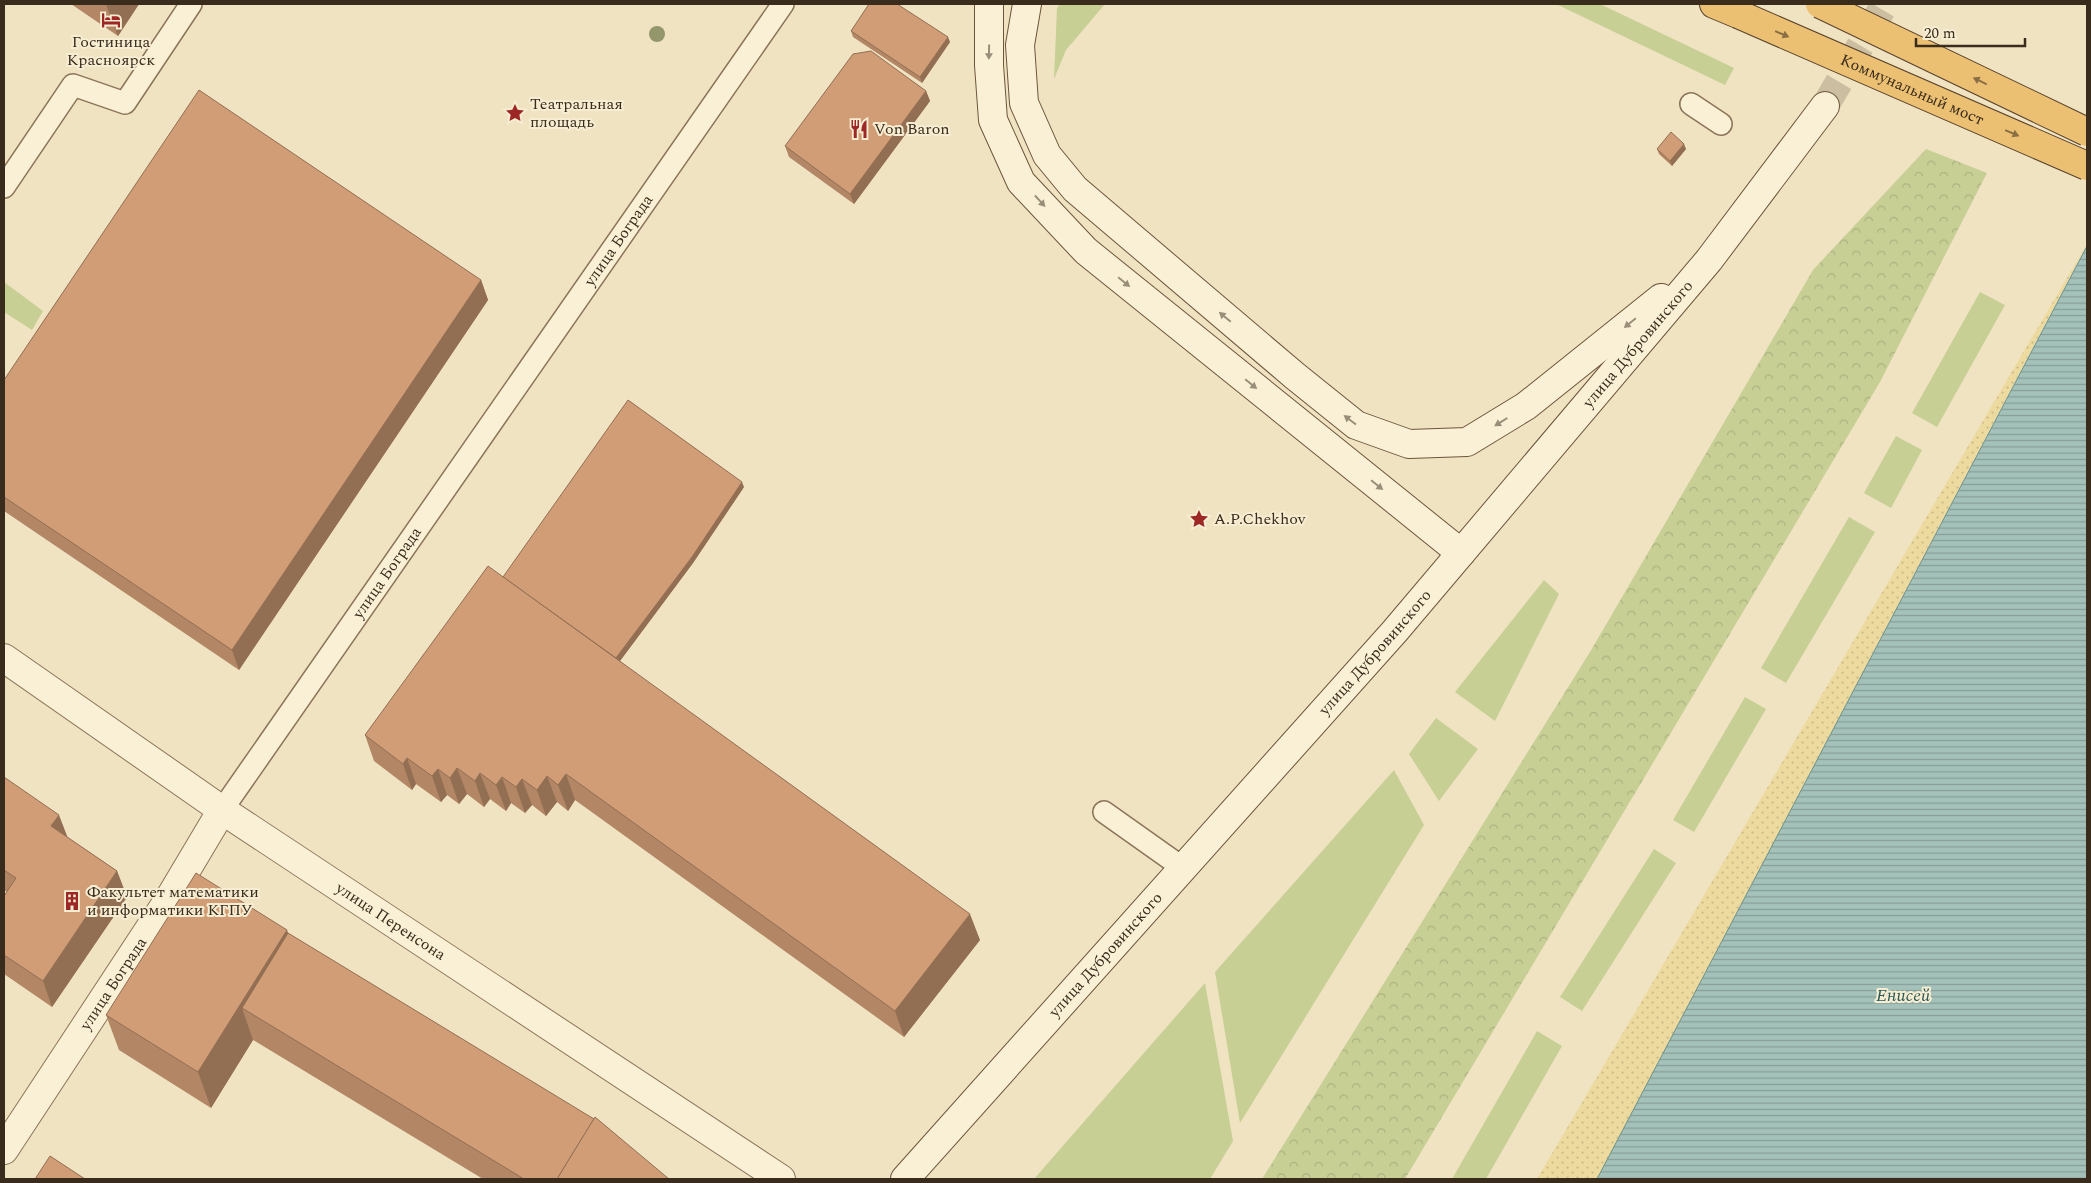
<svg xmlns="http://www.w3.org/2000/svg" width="2091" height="1183" font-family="Spectral,serif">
	<defs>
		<pattern id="sand-dots" width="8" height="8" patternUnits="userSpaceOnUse" patternTransform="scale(1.25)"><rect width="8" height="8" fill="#edda9e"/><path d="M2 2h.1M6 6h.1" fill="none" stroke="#cb8" stroke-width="1.8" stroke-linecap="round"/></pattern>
		<pattern id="park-crowns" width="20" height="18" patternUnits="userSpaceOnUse" patternTransform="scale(1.25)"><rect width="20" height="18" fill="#c7cf95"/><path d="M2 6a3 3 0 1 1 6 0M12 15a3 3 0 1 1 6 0" fill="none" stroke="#acb280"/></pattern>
		<pattern id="water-rules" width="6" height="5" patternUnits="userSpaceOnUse" patternTransform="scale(1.25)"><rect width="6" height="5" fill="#a4c2ba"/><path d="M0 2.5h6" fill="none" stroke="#879e97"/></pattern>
	</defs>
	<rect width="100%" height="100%" fill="#f0e3c2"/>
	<g fill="#c7cf95">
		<path d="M1060 4H1105L1066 50 1054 79 1057 8Z"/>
		<path d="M1556 4H1600L1734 68 1725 85Z"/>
		<path d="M4 282 43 311 32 330 4 312Z"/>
		<path d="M1980 292 2005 305 1937 427 1912 413Z"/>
		<path d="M1896 436 1922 450 1891 508 1864 493Z"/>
		<path d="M1849 517 1875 532 1786 683 1761 668Z"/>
		<path d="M1544 580 1559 594 1495 721 1455 692Z"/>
		<path d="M1745 697 1766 709 1694 832 1673 820Z"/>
		<path d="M1436 718 1478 749 1439 801 1409 754Z"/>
		<path d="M1394 770 1424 825 1240 1123 1215 972Z"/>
		<path d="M1654 849 1676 863 1582 1011 1560 997Z"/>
		<path d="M1205 983 1233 1141 1210 1179H1034Z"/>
		<path d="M1537 1031 1562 1046 1486 1179H1452Z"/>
	</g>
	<path fill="url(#sand-dots)" d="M2087 244 1597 1179H1537Z"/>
	<path fill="url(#park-crowns)" d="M1926 149 1987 173 1880 382 1405 1179H1262L1590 652 1813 270Z"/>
	<path fill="url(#water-rules)" stroke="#6b9188" d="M2087 246V1179H1597Z"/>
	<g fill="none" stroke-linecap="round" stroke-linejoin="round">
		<path stroke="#ccbea1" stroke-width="28" stroke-dasharray="28 14" stroke-linecap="butt" d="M1825 106 1885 4"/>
		<g stroke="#8b7458" stroke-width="24">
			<g id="service">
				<path d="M1691 104 1721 124"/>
				<path d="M4 187 73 85 125 103 191 4"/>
				<path id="s1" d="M222 810 783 4"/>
				<path d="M1104 812 1183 868"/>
			</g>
		</g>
		<g stroke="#8b7458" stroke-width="30">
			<g id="minor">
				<path id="s2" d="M4 1150 169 899 222 810"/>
			</g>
		</g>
		<g stroke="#8b7458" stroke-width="30">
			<g id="tertiary">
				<path id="s3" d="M4 658 222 810 781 1179"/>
			</g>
		</g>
		<g stroke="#6d553b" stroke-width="30">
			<g id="secondary">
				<path d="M989 4V65L993 120 1021 182 1086 251 1461 553"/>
				<path d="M1027 4 1020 45 1024 103 1047 155 1075 189 1295 376 1356 425 1409 444 1467 442 1526 406 1661 298"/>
				<path id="s4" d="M905 1179 1395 631 1709 260 1825 106"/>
			</g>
		</g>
		<g stroke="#58422d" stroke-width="30">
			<path id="trunk" d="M1714 4 1738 14"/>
		</g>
		<use href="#service" stroke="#faf0d6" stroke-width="21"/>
		<use href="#minor" stroke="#faf0d6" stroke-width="28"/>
		<use href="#tertiary" stroke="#faf0d6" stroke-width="28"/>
		<use href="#secondary" stroke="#faf0d6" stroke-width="28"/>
		<use href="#trunk" stroke="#ecc073" stroke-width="28"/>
		<g stroke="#58422d" stroke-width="30" stroke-linecap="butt">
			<g id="trunk-bridge">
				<path d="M1820 4 2087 132"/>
				<path id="s5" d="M1738 14 2087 166"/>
			</g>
		</g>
		<use href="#trunk-bridge" stroke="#ecc073" stroke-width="28"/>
	</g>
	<circle fill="#94966b" cx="657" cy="34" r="8"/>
	<g fill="#b38765">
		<path d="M71 4H139L118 36Z"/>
		<path d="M851 31 950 42 922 83 853 37Z"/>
		<path d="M926 91 930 101 854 204 789 157 785 146Z"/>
		<path d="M1657 149H1686L1672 166 1659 154Z"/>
		<path d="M481 280 488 300 239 670 4 511V380Z"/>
		<path d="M744 487 693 563 620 661 980 940 904 1037 575 800 568 811 557 802 546 816 532 805 525 813 511 803 506 811 490 799 484 807 467 794 459 804 447 795 441 802 416 784 412 790 374 761 365 735 503 577Z"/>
		<path d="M4 777 67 837 117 871 127 897 52 1007 4 974V896L7 892 4 890Z"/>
		<path d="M288 933 669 1179H483L253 1040 211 1108 119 1050 106 1015Z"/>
	</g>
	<g fill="#926e53">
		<path d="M106 4H139L118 36Z"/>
		<path d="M948 37 950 42 922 83 920 77Z"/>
		<path d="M926 91 930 101 854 204 850 194Z"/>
		<path d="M1684 144 1686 149 1672 166 1670 161Z"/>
		<path d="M481 280 488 300 239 670 232 650Z"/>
		<path d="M742 482 744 487 693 563 611 673 609 668Z"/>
		<path d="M407 758 416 784 412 790 403 764Z"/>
		<path d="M457 768 467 794 459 804 450 778Z"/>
		<path d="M438 769 447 795 441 802 432 776Z"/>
		<path d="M480 773 490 799 484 807 475 781Z"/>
		<path d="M566 774 575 800 568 811 558 785Z"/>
		<path d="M547 776 557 802 546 816 537 790Z"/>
		<path d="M502 777 511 803 506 811 496 785Z"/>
		<path d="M522 779 532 805 525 813 516 787Z"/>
		<path d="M59 815 69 841 51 826Z"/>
		<path d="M117 871 127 897 52 1007 43 981Z"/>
		<path d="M970 914 980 940 904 1037 895 1011Z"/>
		<path d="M287 930 300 965 242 1008 253 1040 211 1108 198 1072Z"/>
	</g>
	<g fill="#d09d76" stroke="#926e53">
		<path d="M869 4H897L948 37 920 77 851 31Z"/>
		<path d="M871 51 926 91 850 194 785 146 853 54Z"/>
		<path d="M199 90 481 280 232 650 4 497V380Z"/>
		<path d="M1671 132 1684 144 1670 161 1657 149Z"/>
		<path d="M628 400 742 482 692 557 616 658 503 577Z"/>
		<path d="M488 566 970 914 895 1011 566 774 558 785 547 776 537 790 522 779 516 787 502 777 496 785 480 773 475 781 457 768 450 778 438 769 432 776 407 758 403 764 365 735Z"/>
		<path d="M4 777 59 815 51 826 117 871 43 981 4 955V896L16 878 4 870Z"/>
		<path d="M196 873 287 930 198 1072 106 1015Z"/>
		<path d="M288 933 594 1119 557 1179H524L242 1008Z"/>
		<path d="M595 1117 669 1179H557Z"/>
		<path d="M50 1156 85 1179H35Z"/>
	</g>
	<defs><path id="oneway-solid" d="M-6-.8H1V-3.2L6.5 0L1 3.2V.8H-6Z" transform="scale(1.25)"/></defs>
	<g fill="#8a6f44">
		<use href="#oneway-solid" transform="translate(1782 34) rotate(23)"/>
		<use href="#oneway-solid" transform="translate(1980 81) rotate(-154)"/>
		<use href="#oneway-solid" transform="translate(2012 133) rotate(23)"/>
	</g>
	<g fill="#9a8e7a">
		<use href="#oneway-solid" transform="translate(989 52) rotate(91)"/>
		<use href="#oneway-solid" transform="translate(1040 201) rotate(47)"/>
		<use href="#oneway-solid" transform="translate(1124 282) rotate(39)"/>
		<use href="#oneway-solid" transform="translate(1225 317) rotate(-140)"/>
		<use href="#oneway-solid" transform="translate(1630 323) rotate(141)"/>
		<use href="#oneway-solid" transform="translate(1251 384) rotate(39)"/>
		<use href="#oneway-solid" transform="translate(1350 420) rotate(-143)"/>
		<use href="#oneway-solid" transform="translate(1501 422) rotate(148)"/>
		<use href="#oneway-solid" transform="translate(1377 485) rotate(39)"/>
	</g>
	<defs>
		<g id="hotel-bare" transform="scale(1.5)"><path d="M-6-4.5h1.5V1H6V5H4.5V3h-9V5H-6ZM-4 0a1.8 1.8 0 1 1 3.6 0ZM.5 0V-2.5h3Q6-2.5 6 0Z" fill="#9d2725" stroke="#f7edd2" stroke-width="2.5" paint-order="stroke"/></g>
		<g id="sight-bare" transform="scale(1.5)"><path d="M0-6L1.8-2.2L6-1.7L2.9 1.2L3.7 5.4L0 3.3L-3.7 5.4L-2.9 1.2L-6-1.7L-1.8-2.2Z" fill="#9d2725" stroke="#f7edd2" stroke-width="2.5" paint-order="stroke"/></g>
		<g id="restaurant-bare" transform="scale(1.5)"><path d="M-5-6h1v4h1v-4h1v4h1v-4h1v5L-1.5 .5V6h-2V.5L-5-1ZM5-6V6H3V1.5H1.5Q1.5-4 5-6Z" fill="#9d2725" stroke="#f7edd2" stroke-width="2.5" paint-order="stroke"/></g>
		<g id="building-bare" transform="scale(1.5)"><path d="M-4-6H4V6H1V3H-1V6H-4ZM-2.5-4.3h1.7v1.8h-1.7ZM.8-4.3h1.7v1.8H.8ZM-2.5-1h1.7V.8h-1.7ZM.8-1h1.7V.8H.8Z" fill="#9d2725" stroke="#f7edd2" stroke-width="2.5" paint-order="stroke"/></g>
	</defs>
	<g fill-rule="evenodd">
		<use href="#hotel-bare" x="111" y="20"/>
		<use href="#sight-bare" x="515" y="113"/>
		<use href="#restaurant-bare" x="859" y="129"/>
		<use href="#sight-bare" x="1199" y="519"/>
		<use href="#building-bare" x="72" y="901"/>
	</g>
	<g text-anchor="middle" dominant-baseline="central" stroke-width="4" stroke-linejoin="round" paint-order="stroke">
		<g font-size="16" fill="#3a2c1d" stroke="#f7edd2" text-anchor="start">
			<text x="111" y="42" text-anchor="middle">Гостиница<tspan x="111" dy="18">Красноярск</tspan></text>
			<text x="530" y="104">Театральная<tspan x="530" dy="18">площадь</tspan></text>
			<text x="874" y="129">Von Baron</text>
			<text x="1214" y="519">A.P.Chekhov</text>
			<text x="87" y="892">Факультет математики<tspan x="87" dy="18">и информатики КГПУ</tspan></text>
		</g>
		<g font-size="16" fill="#3a2c1d" stroke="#f7edd2">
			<text stroke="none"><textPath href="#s5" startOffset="190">Коммунальный мост</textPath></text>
			<text stroke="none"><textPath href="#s1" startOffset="694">улица Бограда</textPath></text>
			<text stroke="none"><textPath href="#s4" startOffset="1111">улица Дубровинского</textPath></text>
			<text stroke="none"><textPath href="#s1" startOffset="289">улица Бограда</textPath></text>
			<text stroke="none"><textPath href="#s4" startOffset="706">улица Дубровинского</textPath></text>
			<text stroke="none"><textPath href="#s3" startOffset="468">улица Перенсона</textPath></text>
			<text stroke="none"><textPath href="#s4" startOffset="301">улица Дубровинского</textPath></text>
			<text stroke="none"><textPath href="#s2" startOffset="199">улица Бограда</textPath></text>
		</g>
		<g font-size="18" font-style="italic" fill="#2c5a58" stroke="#f7edd2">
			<text x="1903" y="995">Енисей</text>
		</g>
	</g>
	<rect width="2091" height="1183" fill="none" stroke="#3a2c1d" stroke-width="10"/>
	<path d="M1916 38v8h109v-8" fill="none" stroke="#3a2c1d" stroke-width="2.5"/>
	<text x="1924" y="38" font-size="15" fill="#3a2c1d" stroke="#f7edd2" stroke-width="4" paint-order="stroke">20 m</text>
</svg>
